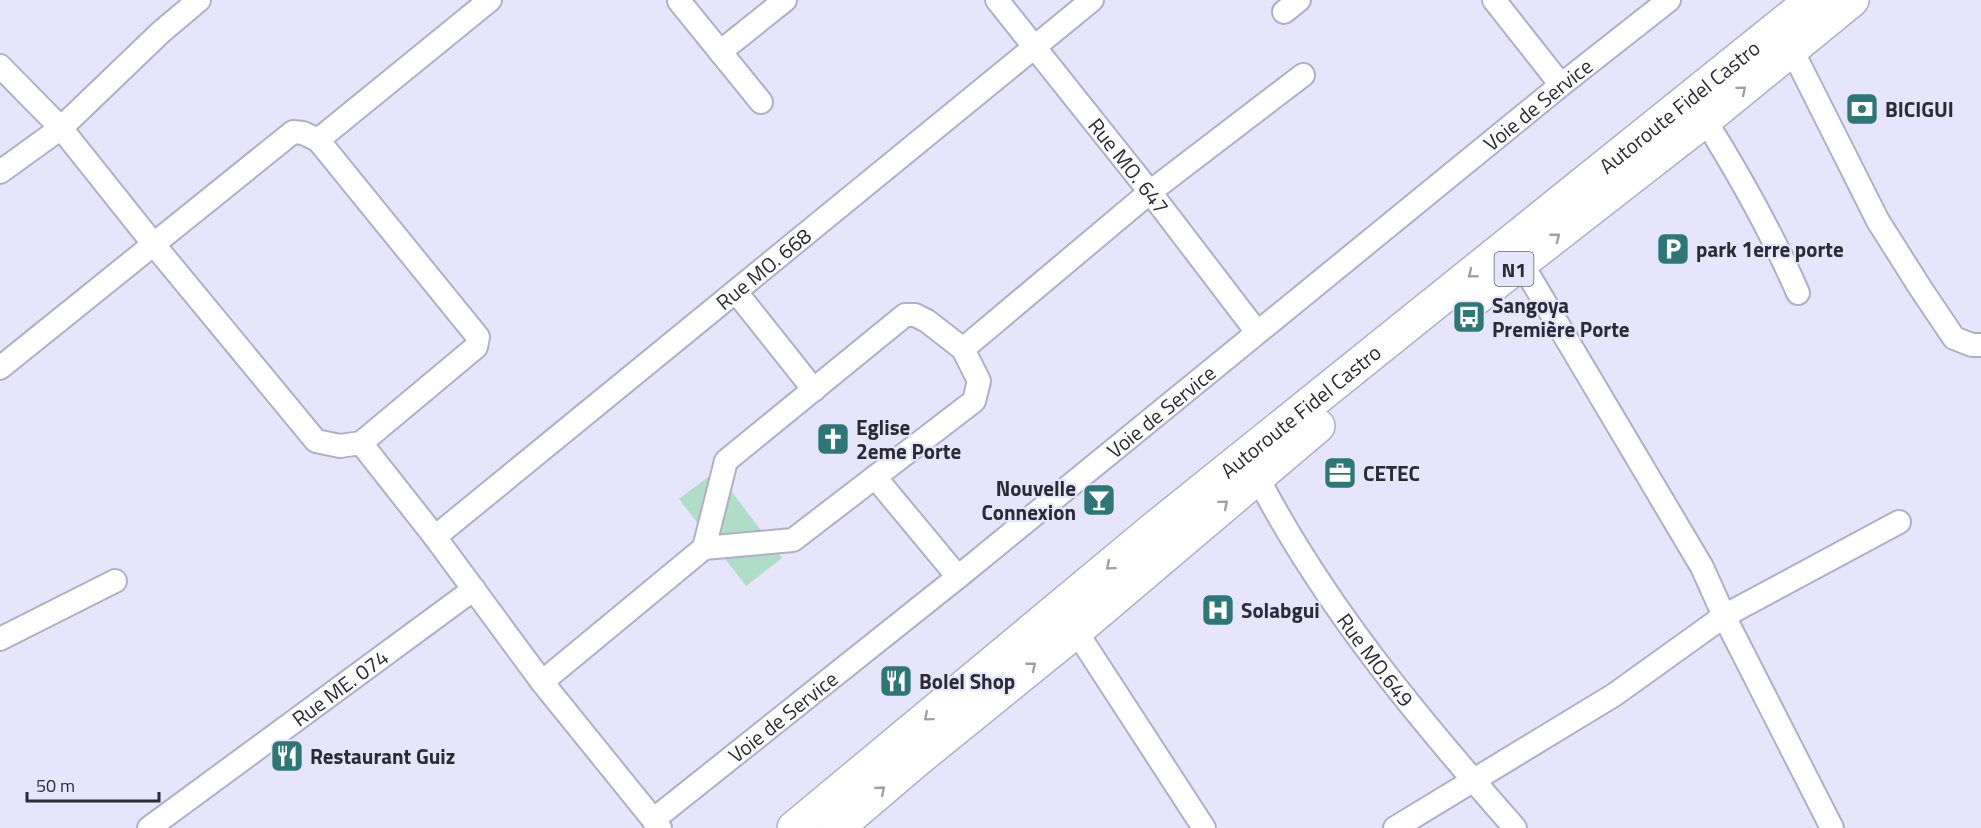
<svg xmlns="http://www.w3.org/2000/svg" width="1981" height="828" font-family="'Titillium Web',sans-serif">
	<rect width="100%" height="100%" fill="#e7e5fb"/>
	<path fill="#b0ddc5" d="M716 471 782 558 746 586 679 499Z"/>
	<g fill="none" stroke-linecap="round" stroke-linejoin="round">
		<g stroke="#b1aeca" stroke-width="26">
			<g id="minor">
				<path id="s1" d="M997 0 1150 192 1257 332"/>
				<path d="M1494 0 1561 85"/>
				<path d="M679 1 761 102"/>
				<path d="M1284 12 1299 0"/>
				<path d="M1791 48 1878 221 1921 289 1954 338 1972 345H1981"/>
				<path d="M720 52 785 0"/>
				<path d="M0 66 61 128 155 246 316 441 340 446 361 443 476 347 478 337 318 140 490 0"/>
				<path d="M1705 120C1740 176 1772 233 1798 293"/>
				<path d="M0 172 61 128 161 32 199 0"/>
				<path d="M1522 264 1702 567 1724 616 1832 828"/>
				<path d="M736 292 814 390"/>
				<path d="M963 349 1150 192 1303 75"/>
				<path d="M0 368 293 132 303 133 318 140"/>
				<path d="M361 443 435 537 542 682 660 828"/>
				<path id="s2" d="M1257 476C1324 606 1419 719 1515 828"/>
				<path d="M875 477 958 577"/>
				<path id="s3" d="M435 537 1092 0"/>
				<path d="M1076 631 1204 828"/>
				<path d="M0 639 115 581"/>
				<path d="M542 682 704 548 726 461 905 315H915L927 321 963 349 979 381 974 401 793 540 704 548"/>
				<path id="s4" d="M653 820 958 577 1561 85 1669 0"/>
				<path id="s5" d="M149 828 474 589"/>
				<path d="M1395 828 1614 695 1724 616 1899 522"/>
			</g>
		</g>
		<g stroke="#b1aeca" stroke-width="36">
			<g id="highway">
				<path d="M1475 299 1705 120 1852 0"/>
				<path id="s6" d="M794 828 1155 528 1812 0"/>
				<path d="M837 828 918 759 1076 631 1318 426"/>
			</g>
		</g>
		<use href="#minor" stroke="#fff" stroke-width="22"/>
		<use href="#highway" stroke="#fff" stroke-width="33"/>
	</g>
	<defs><path id="oneway-chevron" d="M-2-3.5L2.5 0L-2 3.5" fill="none" stroke-width="1.6" stroke-linecap="round" stroke-linejoin="round" transform="scale(1.5)"/></defs>
	<g stroke="#a09fa4">
		<use href="#oneway-chevron" transform="translate(1742 90) rotate(-40)"/>
		<use href="#oneway-chevron" transform="translate(1556 237) rotate(-38)"/>
		<use href="#oneway-chevron" transform="translate(1472 274) rotate(141)"/>
		<use href="#oneway-chevron" transform="translate(1224 504) rotate(-40)"/>
		<use href="#oneway-chevron" transform="translate(1110 566) rotate(140)"/>
		<use href="#oneway-chevron" transform="translate(1032 666) rotate(-39)"/>
		<use href="#oneway-chevron" transform="translate(928 717) rotate(140)"/>
		<use href="#oneway-chevron" transform="translate(881 790) rotate(-41)"/>
	</g>
	<defs>
		<g id="bank-square" transform="scale(1.725)"><rect x="-9" y="-9" width="18" height="18" rx="4" fill="#2d7777" stroke="#e7e5fb"/><path d="M-6-4H6V4H-6ZM0-2.3a2.3 2.3 0 1 0 0 4.6a2.3 2.3 0 1 0 0-4.6Z" fill="#fff"/></g>
		<g id="parking-square" transform="scale(1.725)"><rect x="-9" y="-9" width="18" height="18" rx="4" fill="#2d7777" stroke="#e7e5fb"/><path d="M-3.5-5.5H1a3.5 3.5 0 0 1 0 7H-1V5.5H-3.5ZM-1-3.4V-.6H.8a1.4 1.4 0 0 0 0-2.8Z" fill="#fff"/></g>
		<g id="bus-square" transform="scale(1.725)"><rect x="-9" y="-9" width="18" height="18" rx="4" fill="#2d7777" stroke="#e7e5fb"/><path d="M-5-6H5V4H4V6H2V4H-2V6H-4V4H-5ZM-3.5-4V0h7V-4ZM-3.5 1.2v1.5H-2V1.2ZM2 1.2v1.5H3.5V1.2Z" fill="#fff"/></g>
		<g id="church-square" transform="scale(1.725)"><rect x="-9" y="-9" width="18" height="18" rx="4" fill="#2d7777" stroke="#e7e5fb"/><path d="M-1.2-6h2.4v3.5h3.3v2.4h-3.3V6h-2.4V-.1h-3.3v-2.4h3.3Z" fill="#fff"/></g>
		<g id="office-square" transform="scale(1.725)"><rect x="-9" y="-9" width="18" height="18" rx="4" fill="#2d7777" stroke="#e7e5fb"/><path d="M-6-3h4V-5.5h4V-3h4V5H-6ZM-1-4.5V-3h2v-1.5ZM-6 0V1H6V0Z" fill="#fff"/></g>
		<g id="bar-square" transform="scale(1.725)"><rect x="-9" y="-9" width="18" height="18" rx="4" fill="#2d7777" stroke="#e7e5fb"/><path d="M-6-5H6L.8 .8V4.5H3.5V6h-7V4.5H-.8V.8Z" fill="#fff"/></g>
		<g id="hospital-square" transform="scale(1.725)"><rect x="-9" y="-9" width="18" height="18" rx="4" fill="#2d7777" stroke="#e7e5fb"/><path d="M-5-5h3v3.5h4V-5h3V5h-3V1.5h-4V5h-3Z" fill="#fff"/></g>
		<g id="restaurant-square" transform="scale(1.725)"><rect x="-9" y="-9" width="18" height="18" rx="4" fill="#2d7777" stroke="#e7e5fb"/><path d="M-5-6h1v4h1v-4h1v4h1v-4h1v5L-1.5 .5V6h-2V.5L-5-1ZM5-6V6H3V1.5H1.5Q1.5-4 5-6Z" fill="#fff"/></g>
	</defs>
	<g fill-rule="evenodd">
		<use href="#bank-square" x="1862" y="109"/>
		<use href="#parking-square" x="1673" y="249"/>
		<use href="#bus-square" x="1469" y="317"/>
		<use href="#church-square" x="833" y="439"/>
		<use href="#office-square" x="1340" y="473"/>
		<use href="#bar-square" x="1099" y="500"/>
		<use href="#hospital-square" x="1218" y="610"/>
		<use href="#restaurant-square" x="896" y="681"/>
		<use href="#restaurant-square" x="287" y="756"/>
	</g>
	<g text-anchor="middle" dominant-baseline="central" stroke-width="4.5" stroke-linejoin="round" paint-order="stroke">
		<rect fill="#e7e5fb" stroke="#646270" stroke-width="1.5" x="1494.5" y="252" width="39" height="34" rx="4.5"/>
		<g font-size="20" font-weight="bold" fill="#2c2a35">
			<text x="1514" y="269">N1</text>
		</g>
		<g font-size="21" fill="#2c2a35" stroke="#e7e5fb">
			<text stroke="none"><textPath href="#s4" startOffset="1138">Voie de Service</textPath></text>
			<text stroke="none"><textPath href="#s6" startOffset="1142">Autoroute Fidel Castro</textPath></text>
			<text stroke="none"><textPath href="#s1" startOffset="212">Rue MO. 647</textPath></text>
			<text stroke="none"><textPath href="#s3" startOffset="424">Rue MO. 668</textPath></text>
			<text stroke="none"><textPath href="#s4" startOffset="652">Voie de Service</textPath></text>
			<text stroke="none"><textPath href="#s6" startOffset="656">Autoroute Fidel Castro</textPath></text>
			<text stroke="none"><textPath href="#s2" startOffset="219">Rue MO.649</textPath></text>
			<text stroke="none"><textPath href="#s5" startOffset="237">Rue ME. 074</textPath></text>
			<text stroke="none"><textPath href="#s4" startOffset="166">Voie de Service</textPath></text>
		</g>
		<g font-size="21" font-weight="bold" fill="#2c2a35" stroke="#e7e5fb" text-anchor="start">
			<text x="1885" y="109">BICIGUI</text>
			<text x="1696" y="249">park 1erre porte</text>
			<text x="1492" y="305">Sangoya<tspan x="1492" dy="24">Première Porte</tspan></text>
			<text x="856" y="427">Eglise<tspan x="856" dy="24">2eme Porte</tspan></text>
			<text x="1363" y="473">CETEC</text>
			<text x="1076" y="488" text-anchor="end">Nouvelle<tspan x="1076" dy="24">Connexion</tspan></text>
			<text x="1241" y="610">Solabgui</text>
			<text x="919" y="681">Bolel Shop</text>
			<text x="310" y="756">Restaurant Guiz</text>
		</g>
	</g>
	<path d="M27 792v9h132v-9" fill="none" stroke="#2c2a35" stroke-width="3"/>
	<text x="36" y="792" font-size="18" fill="#2c2a35" stroke="#e7e5fb" stroke-width="4.5" paint-order="stroke">50 m</text>
</svg>
